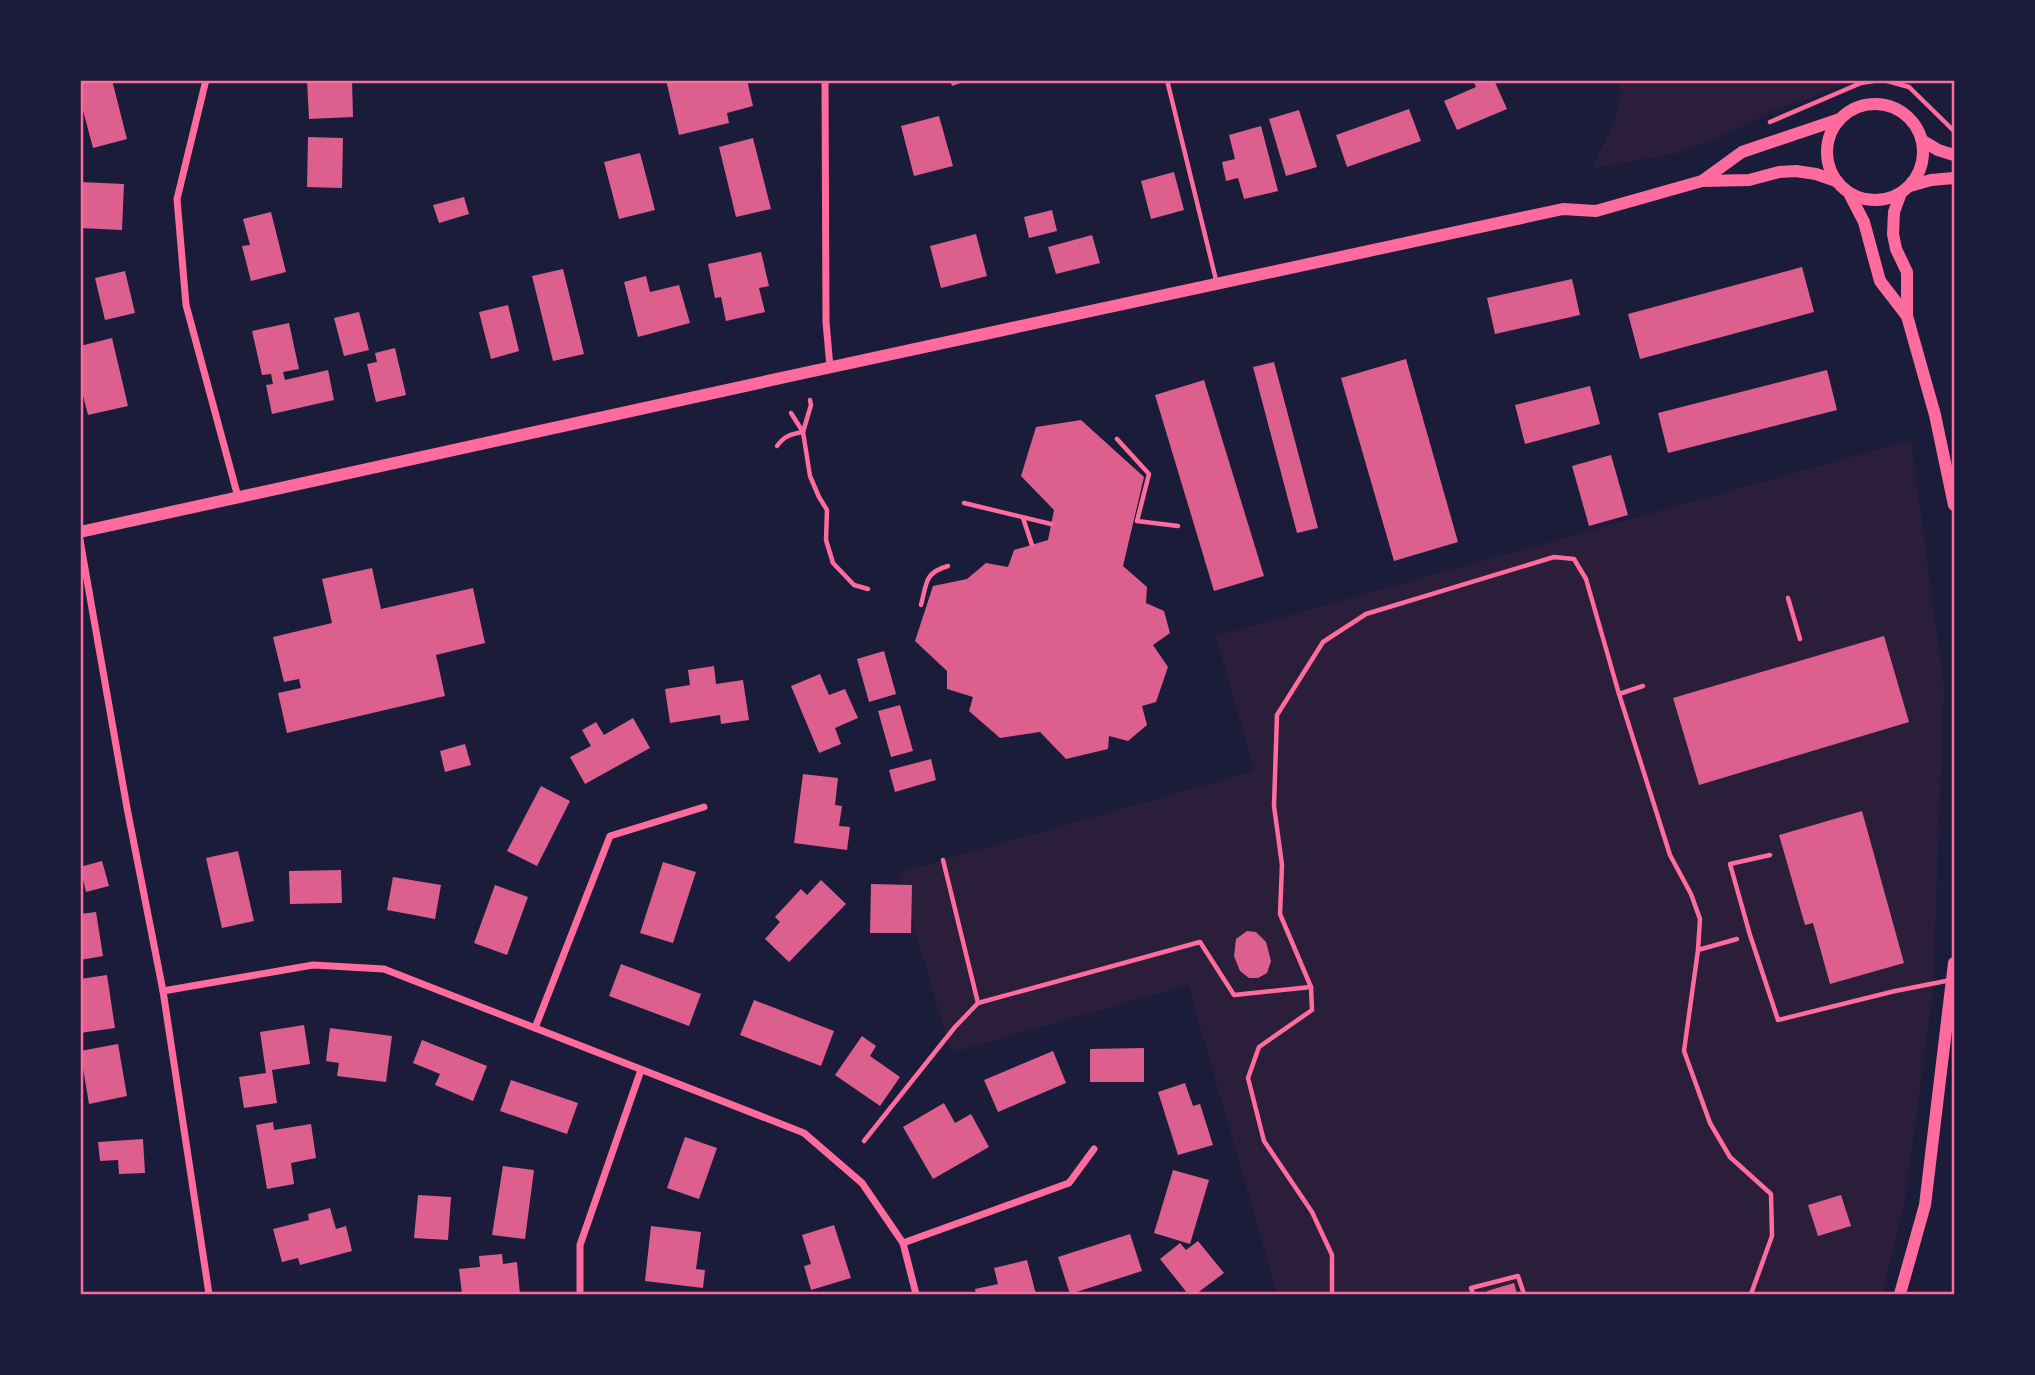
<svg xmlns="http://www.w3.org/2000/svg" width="2035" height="1375" font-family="'DejaVu Sans',sans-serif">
	<rect width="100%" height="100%" fill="#1b1b3a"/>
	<g fill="#2a1e3b">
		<path d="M1619 81V80L1851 81 1814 97 1772 111 1738 129 1678 153 1595 168V161C1609 132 1622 114 1619 81Z"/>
		<path d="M1911 440 1944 688 1933 990 1905 1200 1882 1294H1277L1188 985 951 1053 898 873 1254 771 1216 636Z"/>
	</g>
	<g fill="#dd5f8e">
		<path d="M80 80H112L127 139 93 148 80 99Z"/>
		<path d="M307 80H352L353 117 309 119Z"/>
		<path d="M666 80H747L753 106 727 113 729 123 679 135Z"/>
		<path d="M950 80H966V81L952 86Z"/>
		<path d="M1473 80H1494L1507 109 1457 130 1444 101 1476 87Z"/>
		<path d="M1409 109 1421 141 1347 167 1336 135Z"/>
		<path d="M1299 110 1317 167 1286 176 1269 119Z"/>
		<path d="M939 116 953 166 914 176 901 126Z"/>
		<path d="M1261 126 1278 191 1244 199 1238 178 1226 181 1222 162 1235 159 1229 135Z"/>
		<path d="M308 137 343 138 342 188 307 187Z"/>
		<path d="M753 138 771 209 736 217 719 147Z"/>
		<path d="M640 153 655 210 619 219 604 162Z"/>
		<path d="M1174 172 1184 210 1151 219 1141 181Z"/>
		<path d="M80 182 124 184 122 230 80 228Z"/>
		<path d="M464 197 469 214 439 223 433 205Z"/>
		<path d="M1052 210 1057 231 1029 238 1024 217Z"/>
		<path d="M271 212 286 272 251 281 242 246 250 245 243 219Z"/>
		<path d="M976 234 987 276 941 288 930 246Z"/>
		<path d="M1092 235 1100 263 1056 274 1048 247Z"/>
		<path d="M761 252 769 286 759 288 765 312 726 321 721 297 715 298 708 264Z"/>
		<path d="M1802 267 1814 312 1640 359 1628 314Z"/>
		<path d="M563 269 584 354 553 361 532 276Z"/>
		<path d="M125 271 135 313 105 320 95 278Z"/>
		<path d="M646 276 650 292 679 285 690 323 638 337 624 282Z"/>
		<path d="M1572 279 1580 315 1495 334 1487 298Z"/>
		<path d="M508 305 519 351 491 359 479 312Z"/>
		<path d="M359 312 369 350 344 356 334 318Z"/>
		<path d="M289 323 299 369 283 372 285 380 328 370 334 400 272 414 266 385 273 384 271 374 262 375 252 331Z"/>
		<path d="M112 338 128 406 88 415 80 384V346Z"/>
		<path d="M395 348 406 395 376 402 367 364 377 362 375 353Z"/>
		<path d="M1406 359 1458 542 1394 561 1341 378Z"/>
		<path d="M1274 362 1318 528 1297 533 1253 367Z"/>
		<path d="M1827 370 1837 410 1668 453 1658 413Z"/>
		<path d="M1204 380 1264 576 1214 591 1155 395Z"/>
		<path d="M1590 386 1600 424 1525 444 1515 405Z"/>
		<path d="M1081 420 1144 477 1123 566 1147 587 1146 603 1164 611 1170 633 1153 645 1168 667 1156 702 1142 706 1147 725 1128 741 1109 736 1108 749 1066 759 1040 732 1000 738 969 711 973 697 947 689V671L915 641 933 586 967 579 986 563 1008 567 1014 550 1048 540 1054 510 1021 476 1036 427Z"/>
		<path d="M1611 455 1628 515 1589 526 1572 466Z"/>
		<path d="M372 568 381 609 473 588 485 643 436 655 445 696 287 733 278 693 301 688 299 679 284 682 273 637 332 623 322 579Z"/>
		<path d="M1884 636 1909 722 1699 785 1673 698Z"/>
		<path d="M884 651 896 694 869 702 857 659Z"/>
		<path d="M714 666 716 684 743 680 749 720 721 724 720 715 670 723 665 689 690 685 688 670Z"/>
		<path d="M820 674 829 695 845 689 858 718 835 728 841 744 819 753 791 686Z"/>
		<path d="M900 705 913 751 891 757 878 711Z"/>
		<path d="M633 718 650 748 585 784 570 757 591 746 582 730 596 722 604 735Z"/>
		<path d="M465 744 471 765 445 772 440 751Z"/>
		<path d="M931 759 936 780 895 792 889 770Z"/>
		<path d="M803 774 838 778 835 805 842 806 839 826 850 827 847 850 794 843Z"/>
		<path d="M541 786 570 801 537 866 507 851Z"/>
		<path d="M1862 811 1904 963 1830 984 1813 923 1805 925 1779 835Z"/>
		<path d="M238 851 254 921 222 928 206 858Z"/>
		<path d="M102 861 109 886 86 892 80 867Z"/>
		<path d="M663 862 696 872 673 943 640 933Z"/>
		<path d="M341 870 342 903 290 904 289 871Z"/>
		<path d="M393 877 441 885 435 919 387 910Z"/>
		<path d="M821 880 846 904 789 962 765 939 780 922 775 917 801 889 807 895Z"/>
		<path d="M871 884 912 885 911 933H870Z"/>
		<path d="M495 885 528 897 507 955 474 943Z"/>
		<path d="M96 912 103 956 80 960V914Z"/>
		<path d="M1247 931 1256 932 1266 942 1271 961 1267 973 1258 978H1249L1240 971 1234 956 1236 939Z"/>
		<path d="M621 964 701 994 689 1026 609 996Z"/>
		<path d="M107 975 115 1028 80 1033V979Z"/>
		<path d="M754 1000 834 1031 821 1066 740 1035Z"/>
		<path d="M304 1025 310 1064 272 1070 277 1103 244 1108 239 1077 266 1073 260 1032Z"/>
		<path d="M330 1028 392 1036 386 1082 337 1076 339 1063 326 1061Z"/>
		<path d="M862 1036 876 1046 870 1056 900 1077 880 1106 835 1075Z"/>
		<path d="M422 1040 487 1066 473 1101 435 1085 440 1074 413 1063Z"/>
		<path d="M118 1044 127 1096 89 1104 80 1051Z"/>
		<path d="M1144 1048V1082H1090V1049Z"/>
		<path d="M1053 1051 1066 1083 998 1112 984 1080Z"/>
		<path d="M511 1080 578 1103 567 1134 500 1111Z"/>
		<path d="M1185 1083 1193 1106 1200 1104 1213 1145 1178 1155 1158 1092Z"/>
		<path d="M944 1103 955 1123 971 1114 989 1147 933 1179 903 1127Z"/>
		<path d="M273 1122 274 1130 311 1124 316 1158 291 1163 294 1184 267 1189 256 1125Z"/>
		<path d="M685 1137 717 1148 699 1199 667 1188Z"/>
		<path d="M143 1139 145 1173 119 1174 118 1160 100 1161 98 1142Z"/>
		<path d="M503 1166 534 1170 525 1239 492 1235Z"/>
		<path d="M1173 1170 1209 1180 1190 1244 1154 1233Z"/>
		<path d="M418 1195 451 1197 448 1240 414 1238Z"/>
		<path d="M1841 1195 1851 1226 1818 1236 1808 1205Z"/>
		<path d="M330 1208 336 1229 346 1226 352 1251 300 1265 298 1258 282 1262 273 1229 309 1220 308 1214Z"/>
		<path d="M834 1225 851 1278 811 1290 804 1266 811 1264 802 1235Z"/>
		<path d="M651 1226 701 1232 696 1269 705 1270 703 1288 645 1281Z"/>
		<path d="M1130 1234 1142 1271 1070 1294 1058 1257Z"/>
		<path d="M1198 1241 1224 1273 1196 1294H1188L1160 1259 1180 1243 1186 1250Z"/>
		<path d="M502 1254 503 1264 517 1262 520 1294H462L459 1269 480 1267 479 1256Z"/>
		<path d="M1027 1260 1036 1294H976L975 1289 998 1284 994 1268Z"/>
		<path d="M1514 1283 1517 1294H1488L1487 1291Z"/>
	</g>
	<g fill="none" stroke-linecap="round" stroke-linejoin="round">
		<g stroke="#ff6b9d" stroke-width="4.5">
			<path d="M1884 80 1909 87 1954 131"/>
			<path d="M1770 122 1861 83 1879 80"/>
			<path d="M810 400 811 405 803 432 810 476 819 497 827 510 826 540 833 563 854 585 868 589"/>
			<path d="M1117 439 1149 474 1137 521 1178 526"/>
			<path d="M777 446C784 436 791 434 803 432L791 413"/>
			<path d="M964 503 1051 524"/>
			<path d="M1023 518 1032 545"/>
			<path d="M1788 598 1800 639"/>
			<path d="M921 605C927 583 924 573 948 566"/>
			<path d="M1619 694 1643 686"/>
			<path d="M943 860 978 1003"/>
			<path d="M1698 950 1737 939"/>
			<path d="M864 1141 955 1027 978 1003 1200 942 1234 995 1311 987"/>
			<path d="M1332 1294V1255L1312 1212 1264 1141 1248 1078 1259 1047 1312 1010 1311 987 1280 914 1282 865 1274 806 1277 715 1323 642 1366 614 1554 557 1574 559 1586 579 1619 694 1670 855 1691 894 1700 919 1698 950 1684 1051 1710 1123 1730 1157 1771 1194 1772 1236 1751 1294"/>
			<path d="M1473 1294 1471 1288 1518 1276 1524 1294"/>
		</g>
		<g stroke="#ff6b9d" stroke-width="4.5">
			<path d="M1167 80 1217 284"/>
			<path d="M1770 855 1730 864 1750 935 1778 1020 1895 991 1951 980"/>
		</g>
		<g stroke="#ff6b9d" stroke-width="7">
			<path d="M206 80 177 199 186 305 238 497"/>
			<path d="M825 80 826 322 830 367"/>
			<path d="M80 540 127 808 163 991 209 1294"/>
			<path d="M163 991 313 965 384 969 804 1133 862 1183 903 1243 916 1294"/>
			<path d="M535 1028 610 836 704 807"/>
			<path d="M903 1243 1069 1183 1094 1149"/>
			<path d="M580 1294V1245L641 1070"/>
		</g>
		<g stroke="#ff6b9d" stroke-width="12">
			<circle cx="1875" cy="152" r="48"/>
			<path d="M1923 141 1938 150 1954 155"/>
			<path d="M1702 181 1742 152 1840 119"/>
			<path d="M1910 186 1931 180 1954 178"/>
			<path d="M1901 193 1894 212 1893 234 1896 249 1907 272V316L1935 415 1954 505"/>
			<path d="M1850 195 1864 222 1880 281 1907 316"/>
			<path d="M80 532 804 373 1563 209 1596 211 1702 181 1749 180 1779 172 1796 171 1816 174 1836 181"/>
			<path d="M1900 1294 1925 1205 1954 963"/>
		</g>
	</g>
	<rect width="2035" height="1375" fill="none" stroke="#1b1b3a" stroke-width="164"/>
	<rect x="82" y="82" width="1871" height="1211" fill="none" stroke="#ff6b9d" stroke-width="2.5"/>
</svg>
